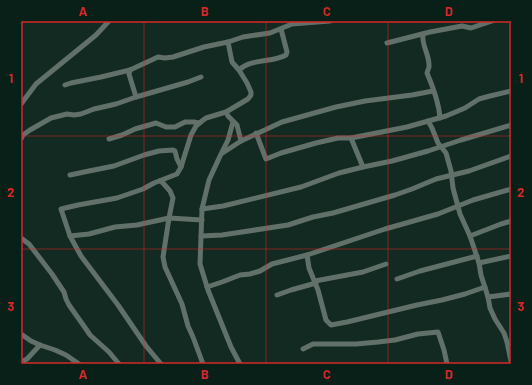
<svg xmlns="http://www.w3.org/2000/svg" width="532" height="385" font-family="Barlow,sans-serif">
	<rect width="100%" height="100%" fill="#122a21"/>
	<g fill="none" stroke-linecap="round" stroke-linejoin="round">
		<g stroke="#62706a" stroke-width="5">
			<path d="M423 34C421 45 430 55 429 67 429 67 427 73 427 73 433 87 439 103 440 118"/>
			<path d="M387 43 430 32 462 26 471 28 492 21"/>
			<path d="M130 70 129 74 136 97"/>
			<path d="M239 70C252 58 272 63 286 55L287 52 281 29"/>
			<path d="M65 85 71 83 101 77 130 70 158 57 165 58 173 57 204 47 228 42 243 37 270 33 292 24 330 21"/>
			<path d="M21 104 36 84 96 35 109 21"/>
			<path d="M226 112 228 116 237 125 241 141 221 154 209 180 202 209 200 264 208 290 231 347 240 364"/>
			<path d="M428 121 432 128 438 143 446 153 451 171 453 188 460 214 470 236 479 263 481 275 488 297 490 308 495 319 504 333 507 342 511 361"/>
			<path d="M256 133 266 159 281 153 316 143 338 138H351L407 127 446 116 465 108 479 99 490 96 511 91"/>
			<path d="M351 138 363 167"/>
			<path d="M21 139 23 135 30 130 51 118 67 114 74 115 81 114 94 109 116 104 136 97 188 82 201 77"/>
			<path d="M109 139 122 135 135 129 156 123 166 127H175L185 122H194L199 123"/>
			<path d="M241 141 282 122 336 107 365 101 412 95 433 91"/>
			<path d="M222 152 228 140 233 122"/>
			<path d="M70 175 89 171 114 166 144 155 159 151 173 150 175 151 177 159 181 167"/>
			<path d="M160 181 163 183 170 191 173 198 169 218 163 257 165 267 182 304 188 326 193 337 203 364"/>
			<path d="M202 209 223 206 301 187 339 173 363 167 392 161 428 151 461 140 511 125"/>
			<path d="M70 236 89 234 115 227 137 225 169 218 202 220"/>
			<path d="M201 236 222 235 288 225 313 217 333 213 395 195 412 189 436 179 469 171 511 156"/>
			<path d="M470 236 501 224 511 221"/>
			<path d="M21 238 29 244 52 274 64 292 66 299 69 305 86 329 90 335 109 352 119 364"/>
			<path d="M307 255 309 268 318 290 326 320 331 325 347 322 417 305 442 300 465 294 485 287"/>
			<path d="M479 263 511 256"/>
			<path d="M397 279 420 271 477 256"/>
			<path d="M315 281 363 272 386 264"/>
			<path d="M207 287 222 282 240 275 250 274 260 271 272 264 307 255 385 229 438 214 473 200 511 189"/>
			<path d="M277 295 291 290 316 283"/>
			<path d="M488 297 511 294"/>
			<path d="M21 334 31 341 40 345 55 350 66 355 79 364"/>
			<path d="M303 349 313 344H356L378 342 395 340 418 334 438 332 444 350 447 364"/>
			<path d="M21 362 27 359 40 345"/>
			<path d="M161 364 146 346 118 305 81 256 70 236 61 209 78 205 117 198 143 189 154 183 177 174 181 167 191 135 196 126 202 121 206 118 226 112 248 99 251 95V92L247 83 239 70 232 62 228 42"/>
		</g>
	</g>
	<path fill="none" stroke="#d62828" stroke-width="1" stroke-opacity="0.55" d="M144 21V364M266 21V364M388 21V364M21 136H511M21 249H511"/>
	<rect width="532" height="385" fill="none" stroke="#082018" stroke-width="44"/>
	<rect x="22" y="22" width="488" height="341" fill="none" stroke="#d62828" stroke-width="1.5"/>
	<g font-size="13" text-anchor="middle" font-weight="bold" fill="#d62828">
		<text x="83" y="16">A</text>
		<text x="205" y="16">B</text>
		<text x="327" y="16">C</text>
		<text x="449" y="16">D</text>
		<text x="11" y="83">1</text>
		<text x="521" y="83">1</text>
		<text x="11" y="197">2</text>
		<text x="521" y="197">2</text>
		<text x="11" y="311">3</text>
		<text x="521" y="311">3</text>
		<text x="83" y="379">A</text>
		<text x="205" y="379">B</text>
		<text x="327" y="379">C</text>
		<text x="449" y="379">D</text>
	</g>
</svg>
